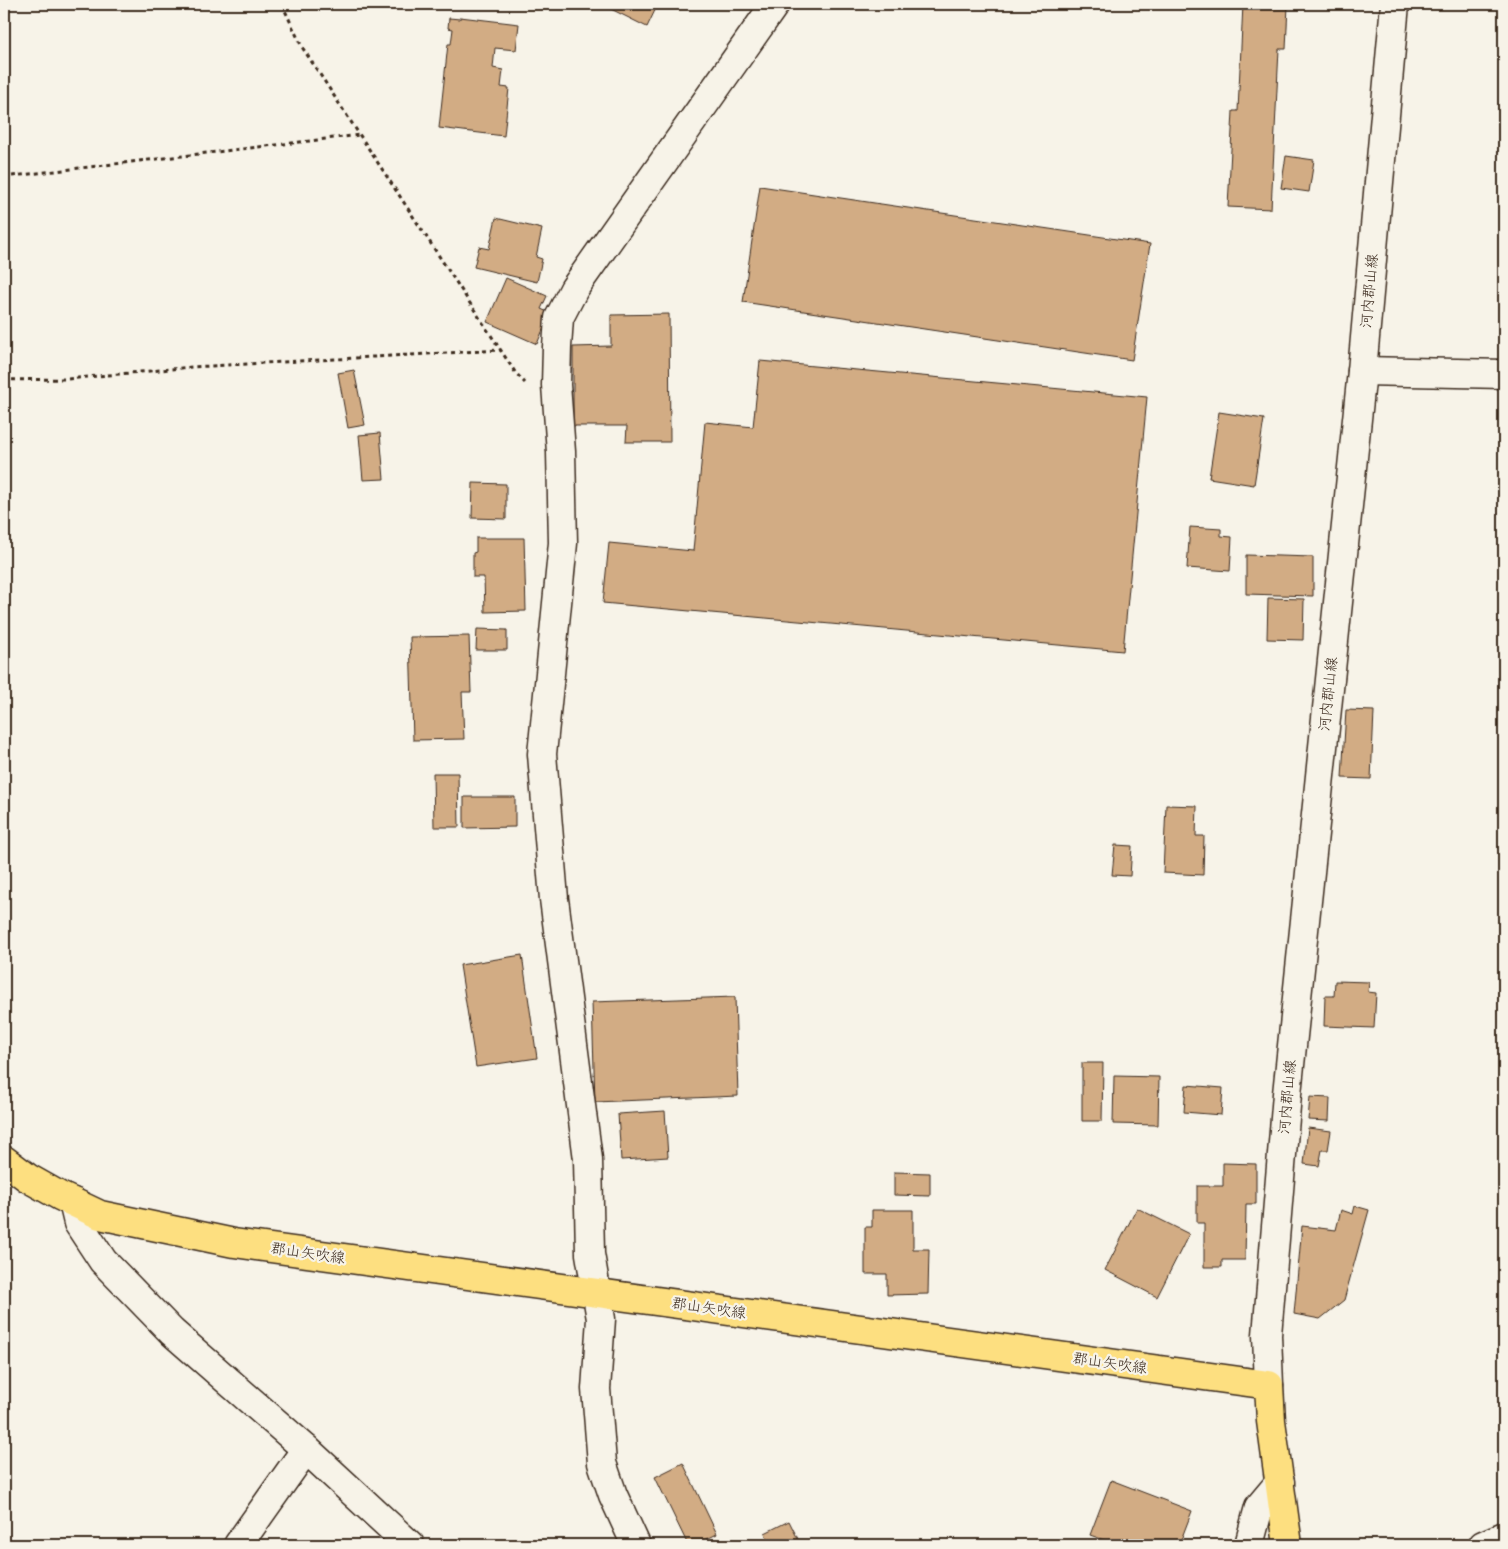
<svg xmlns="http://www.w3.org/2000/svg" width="1508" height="1549" font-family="Sriracha,'Klee One',sans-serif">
	<rect width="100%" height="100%" fill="#f7f3e8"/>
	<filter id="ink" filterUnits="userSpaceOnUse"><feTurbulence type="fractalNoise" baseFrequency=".02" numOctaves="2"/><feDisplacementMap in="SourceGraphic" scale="10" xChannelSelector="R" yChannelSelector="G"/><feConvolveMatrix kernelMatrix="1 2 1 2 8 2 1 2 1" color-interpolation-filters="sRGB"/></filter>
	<g filter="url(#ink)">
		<g fill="#d2ac84" stroke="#3b2a1e">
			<path d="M601 4H658L647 27Z"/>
			<path d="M1243 4 1288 5 1286 49H1279L1271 209 1228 207 1233 111H1238Z"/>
			<path d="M460 17 519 24 516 50 495 48 493 68 503 70 501 87 509 88 504 136 439 128 448 44H451L453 29 448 28 449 18 460 19Z"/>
			<path d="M1286 156 1314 160 1309 192 1281 188Z"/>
			<path d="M760 186 1150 244 1132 360 743 302Z"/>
			<path d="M496 218 542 229 536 257 542 259 537 282 474 267 479 247 489 249Z"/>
			<path d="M506 278 547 296 541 309 550 313 537 344 487 322Z"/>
			<path d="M669 314 670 442H626L627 426H573V347L611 346V315Z"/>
			<path d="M760 361 1147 397 1123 651 603 603 609 543 693 551 705 422 753 427Z"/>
			<path d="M354 370 365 425 348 428 338 373Z"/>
			<path d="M1219 412 1264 419 1254 485 1209 478Z"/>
			<path d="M380 433 384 479 363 480 359 435Z"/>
			<path d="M473 483 506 484V519L472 518Z"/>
			<path d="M1190 527 1221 529V536L1232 537 1230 571 1187 568Z"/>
			<path d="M476 538H524L526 611 485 612 484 577H473V553L476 552Z"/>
			<path d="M1246 555 1313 557V596L1246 594Z"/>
			<path d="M1268 598 1304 599 1303 640 1267 639Z"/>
			<path d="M477 629 507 630V650H476Z"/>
			<path d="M469 636 471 692H462L464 739 413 740 410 637Z"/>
			<path d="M1346 710 1374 711 1371 779 1342 778Z"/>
			<path d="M433 773H458L459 827H434Z"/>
			<path d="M464 797H515V827L464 828Z"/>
			<path d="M1166 805 1197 806 1196 836H1204L1203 875 1163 873Z"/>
			<path d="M1115 845 1132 846 1130 876 1112 875Z"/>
			<path d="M522 955 537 1058 476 1067 460 965Z"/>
			<path d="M1335 981 1369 982 1368 992 1376 993 1374 1028 1324 1026 1325 996H1334Z"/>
			<path d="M735 997 738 1096 595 1102 592 1002Z"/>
			<path d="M1082 1063H1103L1102 1121H1082Z"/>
			<path d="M1114 1076 1159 1077 1158 1125 1113 1124Z"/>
			<path d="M1186 1085 1223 1088 1221 1115 1184 1112Z"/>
			<path d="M1310 1097 1330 1098 1329 1121 1308 1120Z"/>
			<path d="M665 1111 668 1157 621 1160 618 1114Z"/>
			<path d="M1308 1128 1331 1131 1328 1150H1322L1319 1166 1304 1164Z"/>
			<path d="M1223 1163 1256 1164V1204H1246L1245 1260H1222V1267H1204V1223H1197V1186H1223Z"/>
			<path d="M894 1172 930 1173V1196L894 1195Z"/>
			<path d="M1355 1206 1369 1210 1344 1300 1320 1319 1294 1314 1302 1226 1336 1230 1341 1210 1353 1214Z"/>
			<path d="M1137 1208 1189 1234 1157 1297 1105 1270Z"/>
			<path d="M872 1210H913V1249H929L928 1294 887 1295V1274H865V1227H872Z"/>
			<path d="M683 1463 717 1534 695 1545H688L655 1477Z"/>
			<path d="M1111 1480 1192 1511 1179 1545H1118L1090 1535Z"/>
			<path d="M789 1521 801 1545H770L765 1533Z"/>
			<path d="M741 1540 743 1545H729Z"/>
		</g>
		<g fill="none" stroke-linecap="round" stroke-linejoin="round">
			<g stroke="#3b2a1e" stroke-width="31">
				<g id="street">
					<path d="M1362 371 1504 374"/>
					<path d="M73 1202 78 1223 103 1261 172 1332 306 1449 410 1545"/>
					<path d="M238 1545 306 1449"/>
					<path d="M636 1545 613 1495 602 1463 596 1389 601 1319 590 1254 588 1159 554 899 542 754 563 543 561 452 556 385 557 347 559 318 574 289 775 4"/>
					<path d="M1249 1545 1259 1507 1280 1482"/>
					<path d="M1483 1545 1504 1536"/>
				</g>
			</g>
			<g stroke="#3b2a1e" stroke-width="31">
				<path id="secondary" d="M1269 1385 1267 1335 1287 1094 1362 371 1395 4"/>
			</g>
			<g stroke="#3b2a1e" stroke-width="31">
				<path id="primary" d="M4 1160 28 1178 60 1196 100 1215 234 1243 1269 1385 1271 1421 1288 1545"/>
			</g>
			<g stroke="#3b2a1e" stroke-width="3" stroke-dasharray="4 4" stroke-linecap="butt">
				<path d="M282 4 302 47 515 372 525 383"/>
				<path d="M4 177 360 135"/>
				<path d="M4 380 67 379 192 367 500 350"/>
			</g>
			<use href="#street" stroke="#f7f3e8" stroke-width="28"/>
			<use href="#secondary" stroke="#f7f3e8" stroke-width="28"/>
			<use href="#primary" stroke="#fddf80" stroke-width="28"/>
		</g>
	</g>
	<g text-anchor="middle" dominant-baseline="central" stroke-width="4.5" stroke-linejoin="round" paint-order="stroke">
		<g font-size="15" fill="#3b2a1e" stroke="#f7f3e8">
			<text transform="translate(1369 291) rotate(-85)">河内郡山線</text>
			<text transform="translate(1328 694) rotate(-84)">河内郡山線</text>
			<text transform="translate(1287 1097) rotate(-85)">河内郡山線</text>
			<text transform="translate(308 1253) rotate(8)">郡山矢吹線</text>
			<text transform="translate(709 1308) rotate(8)">郡山矢吹線</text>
			<text transform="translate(1110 1363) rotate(8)">郡山矢吹線</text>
		</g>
	</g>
	<rect width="1508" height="1549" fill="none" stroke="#f7f3e8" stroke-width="20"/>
	<rect x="10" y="10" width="1488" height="1529" fill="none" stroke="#3b2a1e" stroke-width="2" filter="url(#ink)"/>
</svg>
